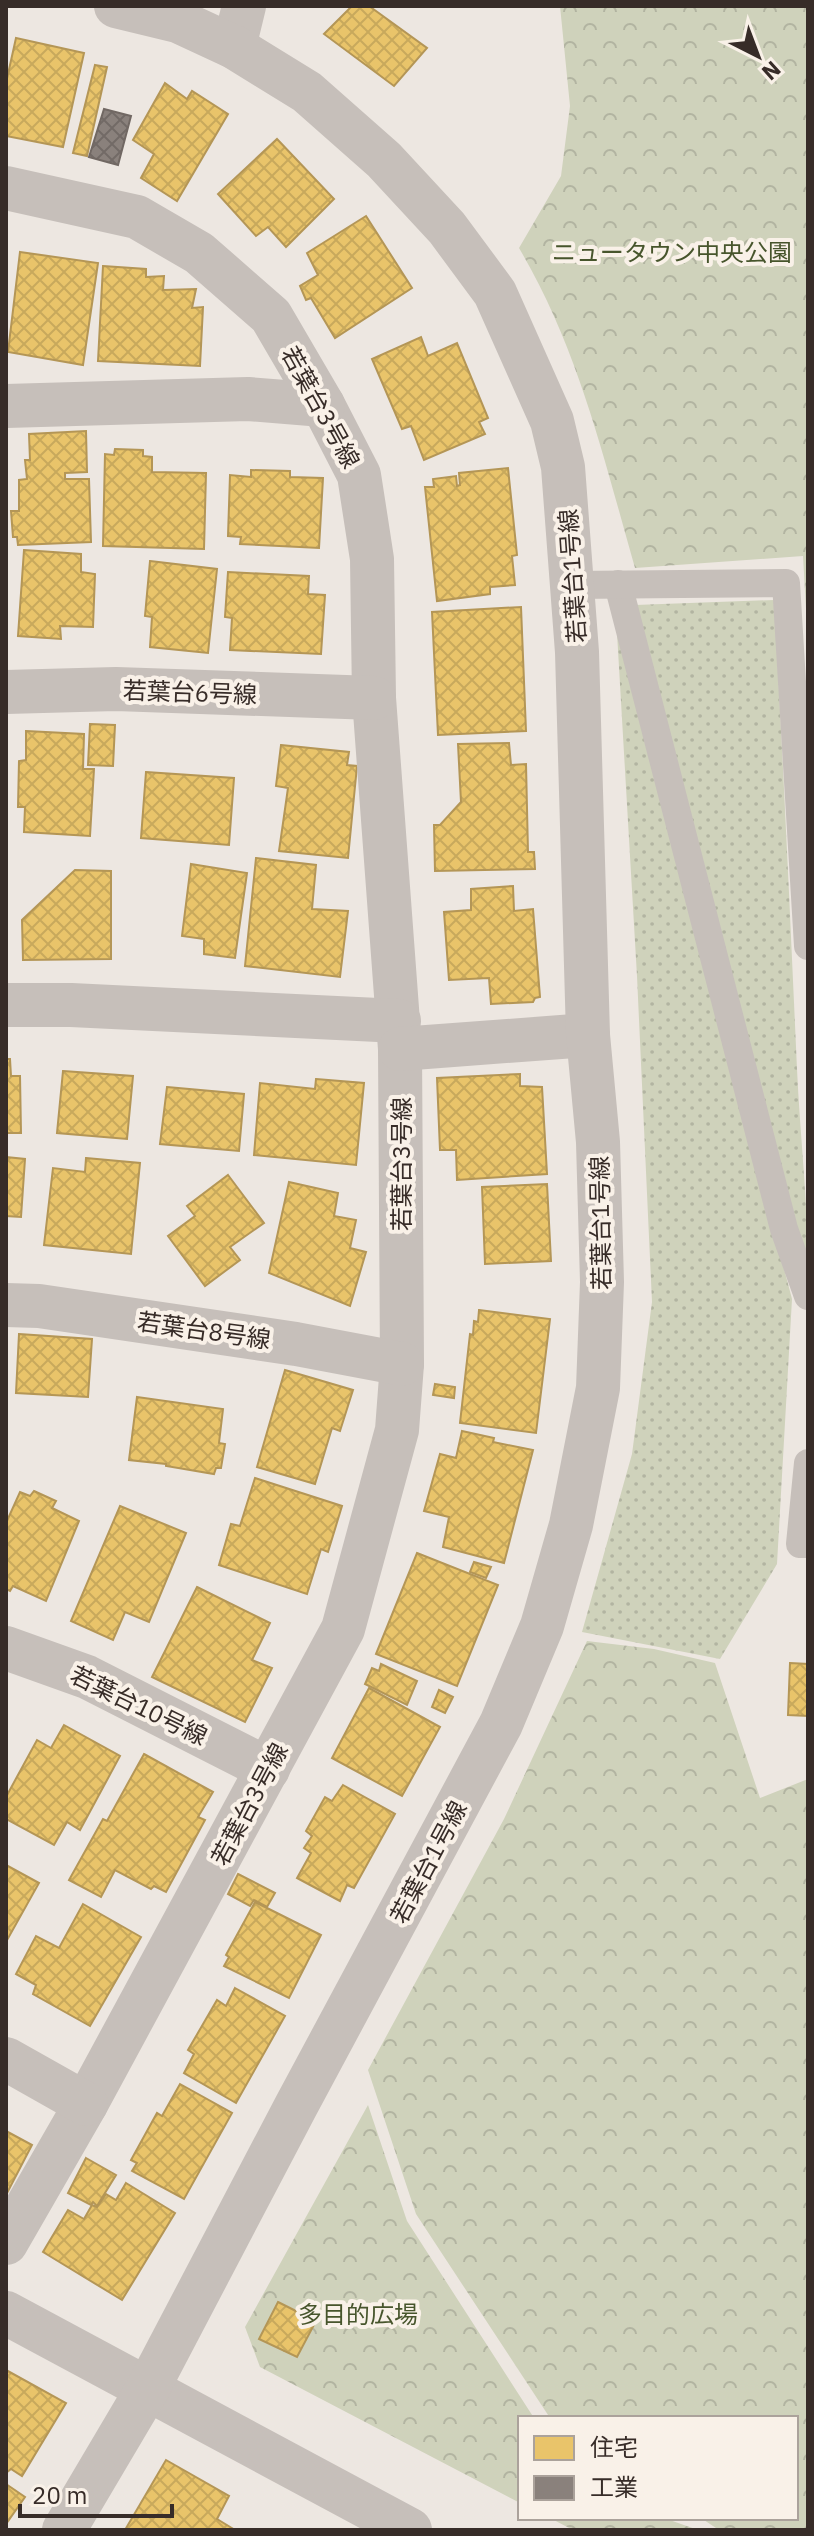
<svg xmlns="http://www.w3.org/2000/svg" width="814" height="2536" font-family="'IBM Plex Sans','Noto Sans JP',sans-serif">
	<defs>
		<pattern id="grass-dots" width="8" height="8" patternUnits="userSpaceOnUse" patternTransform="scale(2)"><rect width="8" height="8" fill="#cfd2bb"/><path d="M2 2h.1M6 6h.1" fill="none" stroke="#b2b4a1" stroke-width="1.8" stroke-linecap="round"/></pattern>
		<pattern id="forest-crowns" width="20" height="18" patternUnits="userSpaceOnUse" patternTransform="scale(2)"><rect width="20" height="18" fill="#cfd2bb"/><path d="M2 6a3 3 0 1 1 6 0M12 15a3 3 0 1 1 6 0" fill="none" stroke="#b2b4a1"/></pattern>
		<pattern id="homes-cross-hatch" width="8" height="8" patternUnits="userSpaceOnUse" patternTransform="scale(2)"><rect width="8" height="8" fill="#e9c46a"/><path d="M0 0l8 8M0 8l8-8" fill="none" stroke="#c8a95c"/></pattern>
		<pattern id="industry-cross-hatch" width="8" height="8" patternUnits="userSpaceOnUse" patternTransform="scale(2)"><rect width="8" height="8" fill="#8a817c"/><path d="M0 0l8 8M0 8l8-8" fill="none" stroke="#726a66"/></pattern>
	</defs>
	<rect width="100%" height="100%" fill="#ede7e1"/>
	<g fill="url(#grass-dots)">
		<path d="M774 600C783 756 790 913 797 1069 800 1136 808 1202 808 1269L635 605Z"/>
		<path d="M617 633 792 1299 777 1564 720 1659 582 1632 632 1454 652 1302 637 976Z"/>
	</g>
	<g fill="url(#forest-crowns)">
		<path d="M560 6H808V644L803 556 635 568C603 456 579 350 519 248L561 176 570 106Z"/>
		<path d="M587 1641 654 1649 715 1663 760 1798 808 1779V2530H719L701 2518H796V2418H550L416 2214 368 2070 504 1819Z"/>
		<path d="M368 2105 407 2221 534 2418H520V2503L260 2367 245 2327Z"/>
		<path d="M550 2518H664L698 2530H573Z"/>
	</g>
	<g fill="url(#homes-cross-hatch)" stroke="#b49656" stroke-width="2">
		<path d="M352 6H369L427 48 394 86 324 34Z"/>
		<path d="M16 38 84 53 63 147 6 136V83Z"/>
		<path d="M95 65 107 67 87 156 73 153Z"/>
		<path d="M165 83 187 99 192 91 228 114 177 201 141 178 154 154 133 140Z"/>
		<path d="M277 139 334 199 286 247 268 227 256 236 218 194Z"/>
		<path d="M366 216 412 288 335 338 311 298 306 300 300 286 318 275 307 253Z"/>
		<path d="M20 252 98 263 83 365 8 352Z"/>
		<path d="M103 266 146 269V277L164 276 163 290 196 289 192 308 203 307 200 366 98 361Z"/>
		<path d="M421 337 428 356 457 343 488 418 479 422 485 434 424 460 411 426 402 429 372 359Z"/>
		<path d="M86 431 87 472 65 473V479H89L91 542 18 545 17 537H13L11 511H19V480L27 479 25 460H30L29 434Z"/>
		<path d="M115 449 143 450V456L152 457V472L206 473 204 549 103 546 105 454 114 455Z"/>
		<path d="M508 468 517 555 512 556 515 585 490 587V594L437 601 425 487H434L433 479 456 476 457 486 460 485 459 473Z"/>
		<path d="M251 470 290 471V477L323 478 319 548 240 544 241 537 228 536 230 475 251 477Z"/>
		<path d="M24 550 81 554V572L95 574 93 627 60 626 61 639 18 636Z"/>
		<path d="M150 561 217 569 208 653 150 647 152 617 145 616Z"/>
		<path d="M228 572 309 576 308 594 325 595 321 654 230 650 232 618 225 617Z"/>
		<path d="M521 607 526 731 438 735 432 612Z"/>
		<path d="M90 724 115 725 113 766 88 765Z"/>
		<path d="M26 731 84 734 83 769H94L90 836 24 832 25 807H18L19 761 26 760Z"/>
		<path d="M509 743 511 765 526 764 528 852H534L535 869 435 871 434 825H440L461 802 458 744Z"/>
		<path d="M281 745 349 752 347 765 357 766 348 858 279 851 288 788 276 786Z"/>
		<path d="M146 772 234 778 229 845 141 838Z"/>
		<path d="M256 858 316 865 312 909 348 911 340 977 245 966Z"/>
		<path d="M191 864 247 873 235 958 204 954V939L182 936Z"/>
		<path d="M75 870 111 871V959L23 960 22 920Z"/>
		<path d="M513 886 514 911 533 909 540 997 535 998 533 1002 491 1004 489 978 449 980 444 912 471 910V889Z"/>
		<path d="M6 1059H10L11 1076H20L21 1133H6Z"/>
		<path d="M63 1071 133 1076 127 1139 57 1133Z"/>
		<path d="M520 1074V1086L542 1087 547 1174 457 1180 456 1150H440L437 1078Z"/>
		<path d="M316 1079 364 1083 356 1165 254 1155 260 1083 315 1089Z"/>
		<path d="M167 1087 244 1094 239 1151 160 1144Z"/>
		<path d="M6 1157 25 1159 21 1217 6 1216Z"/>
		<path d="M86 1158 140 1163 131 1254 44 1245 53 1168 85 1172Z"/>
		<path d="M228 1175 264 1223 230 1247 240 1260 205 1286 168 1236 195 1216 187 1206Z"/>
		<path d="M289 1182 338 1193 334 1216 356 1220 350 1248 366 1252 350 1306 269 1273Z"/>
		<path d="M547 1184 551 1261 485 1264 482 1187Z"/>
		<path d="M479 1310 550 1319 536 1433 460 1423 470 1334 473 1335 474 1321 478 1322Z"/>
		<path d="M19 1334 92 1339 88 1397 16 1393Z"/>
		<path d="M285 1370 353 1390 340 1431 332 1428 315 1484 257 1467Z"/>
		<path d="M435 1384 455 1387 454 1398 433 1395Z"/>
		<path d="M137 1397 223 1409 219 1443 225 1444 221 1468H216L214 1474 166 1466V1464L129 1460Z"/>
		<path d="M462 1431 494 1438 493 1442 533 1450 504 1563 443 1547 449 1517 424 1511 440 1454 456 1458Z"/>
		<path d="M255 1478 342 1506 328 1552 321 1549 307 1594 219 1565 231 1524 240 1526Z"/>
		<path d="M34 1491 56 1501 52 1508 79 1521 46 1601 13 1586 10 1591 6 1589V1523L20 1492 30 1496Z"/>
		<path d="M120 1506 186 1533 149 1622 125 1612 113 1640 71 1621Z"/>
		<path d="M417 1553 498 1585 457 1686 376 1654Z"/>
		<path d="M474 1562 491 1567 486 1578 470 1572Z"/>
		<path d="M197 1587 270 1623 252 1660 272 1668 245 1722 152 1677Z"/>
		<path d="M790 1663 808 1664V1716L788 1715Z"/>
		<path d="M381 1664 417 1681 407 1705 365 1684 372 1668 379 1671Z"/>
		<path d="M369 1688 440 1727 402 1796 332 1758Z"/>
		<path d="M439 1690 453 1697 445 1713 432 1707Z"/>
		<path d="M64 1725 120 1756 80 1830 67 1822 54 1845 6 1819V1797L37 1740 51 1748Z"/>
		<path d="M144 1754 213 1792 198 1817 205 1820 166 1892 154 1886 151 1889 115 1870 101 1897 69 1880 103 1819 107 1821Z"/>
		<path d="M343 1785 395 1814 354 1888 347 1885 340 1901 297 1878 311 1853 304 1848 312 1836 306 1831 325 1797 332 1801Z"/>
		<path d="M6 1865 39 1883 6 1942Z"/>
		<path d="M238 1874 275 1893 267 1907 254 1900 250 1906 228 1894Z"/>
		<path d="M255 1902 321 1935 289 1998 224 1966 229 1957 226 1955Z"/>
		<path d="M83 1904 141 1937 90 2026 33 1994 36 1985 16 1974 36 1936 59 1948Z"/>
		<path d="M235 1988 285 2016 236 2103 184 2073 194 2054 188 2050 217 2000 226 2006Z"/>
		<path d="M180 2084 232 2113 184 2199 132 2171 137 2163 131 2160 157 2113 162 2116Z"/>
		<path d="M6 2131 32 2145 6 2195Z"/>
		<path d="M86 2158 116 2175 97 2206 93 2202 91 2205 68 2193Z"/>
		<path d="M126 2183 175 2213 122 2300 43 2252 68 2210 84 2219 92 2205 97 2207 106 2194 116 2200Z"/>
		<path d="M278 2302 316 2321 297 2357 259 2339Z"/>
		<path d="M6 2370 66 2403 22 2476 11 2469 6 2473Z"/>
		<path d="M166 2460 229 2496 217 2519 235 2530H125Z"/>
		<path d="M6 2484 25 2497 6 2524Z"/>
	</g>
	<path fill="url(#industry-cross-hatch)" stroke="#716863" stroke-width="2" d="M104 109 131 116 118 165 89 157Z"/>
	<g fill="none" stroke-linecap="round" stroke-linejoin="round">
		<g stroke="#c6bfba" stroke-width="28">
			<path d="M618 584 784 1229 808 1296"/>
			<path d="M572 585 786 583 808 946"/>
			<path d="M808 1463 800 1544H808"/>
		</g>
		<g stroke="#c6bfba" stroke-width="44">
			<path d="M234 47 244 6"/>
			<path d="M6 188 137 217 199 253 271 316 323 405 359 475 372 559 374 698 400 1049 402 1364 397 1430 343 1629 86 2104 6 2243"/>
			<path d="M6 406 248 399 323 405"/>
			<path d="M6 692 116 689 374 698"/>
			<path d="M6 1005H71L399 1021"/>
			<path d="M400 1049 588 1035"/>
			<path d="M6 1305 39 1306 296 1344 402 1364"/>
			<path d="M6 1648 87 1677 268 1769"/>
			<path d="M6 2059 86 2104"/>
			<path d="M6 2313 410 2530"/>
		</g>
		<path stroke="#c6bfba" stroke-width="44" d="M64 2530 148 2388 296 2106 501 1724 542 1626 571 1525 598 1388 602 1282 598 1142 588 1035 577 652 563 467 552 421 495 293 447 228 384 160 307 92 234 47 178 21 116 6"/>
	</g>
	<g text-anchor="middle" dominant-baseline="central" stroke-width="8" stroke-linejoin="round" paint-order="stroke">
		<g font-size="24" fill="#47552c" stroke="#f9f1e8">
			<text x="672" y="252">ニュータウン中央公園</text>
			<text x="358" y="2314">多目的広場</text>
		</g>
		<g font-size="24" fill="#372c28" stroke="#f9f1e8">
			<text transform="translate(321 407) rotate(61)">若葉台3号線</text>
			<text transform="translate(572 576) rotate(-94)">若葉台1号線</text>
			<text transform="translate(190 692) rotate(2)">若葉台6号線</text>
			<text transform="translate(401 1164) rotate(-90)">若葉台3号線</text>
			<text transform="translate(600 1223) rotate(-91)">若葉台1号線</text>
			<text transform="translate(204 1330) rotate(8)">若葉台8号線</text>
			<text transform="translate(139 1705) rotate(26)">若葉台10号線</text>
			<text transform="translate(249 1804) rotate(-62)">若葉台3号線</text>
			<text transform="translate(428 1862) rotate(-62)">若葉台1号線</text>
		</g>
	</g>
	<rect width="814" height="2536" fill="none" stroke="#372c28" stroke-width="16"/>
	<rect x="518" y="2416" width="280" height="104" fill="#f9f1e8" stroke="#aba29b" stroke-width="2"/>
	<rect x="534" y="2436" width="40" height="24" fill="#e9c46a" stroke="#aba29b" stroke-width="2"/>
	<text x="590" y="2456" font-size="24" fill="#372c28">住宅</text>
	<rect x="534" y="2476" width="40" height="24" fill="#8a817c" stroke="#aba29b" stroke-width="2"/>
	<text x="590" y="2496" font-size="24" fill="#372c28">工業</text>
	<g transform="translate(758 56) rotate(138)" stroke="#f9f1e8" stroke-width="6" paint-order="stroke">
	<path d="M0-6L14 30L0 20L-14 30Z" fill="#372c28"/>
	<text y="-12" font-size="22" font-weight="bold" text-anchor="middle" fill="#372c28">N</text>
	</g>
	<path d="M20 2504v12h152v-12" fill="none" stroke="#372c28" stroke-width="4"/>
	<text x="32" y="2504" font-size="24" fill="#372c28" stroke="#f9f1e8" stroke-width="6" paint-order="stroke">20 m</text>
</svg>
